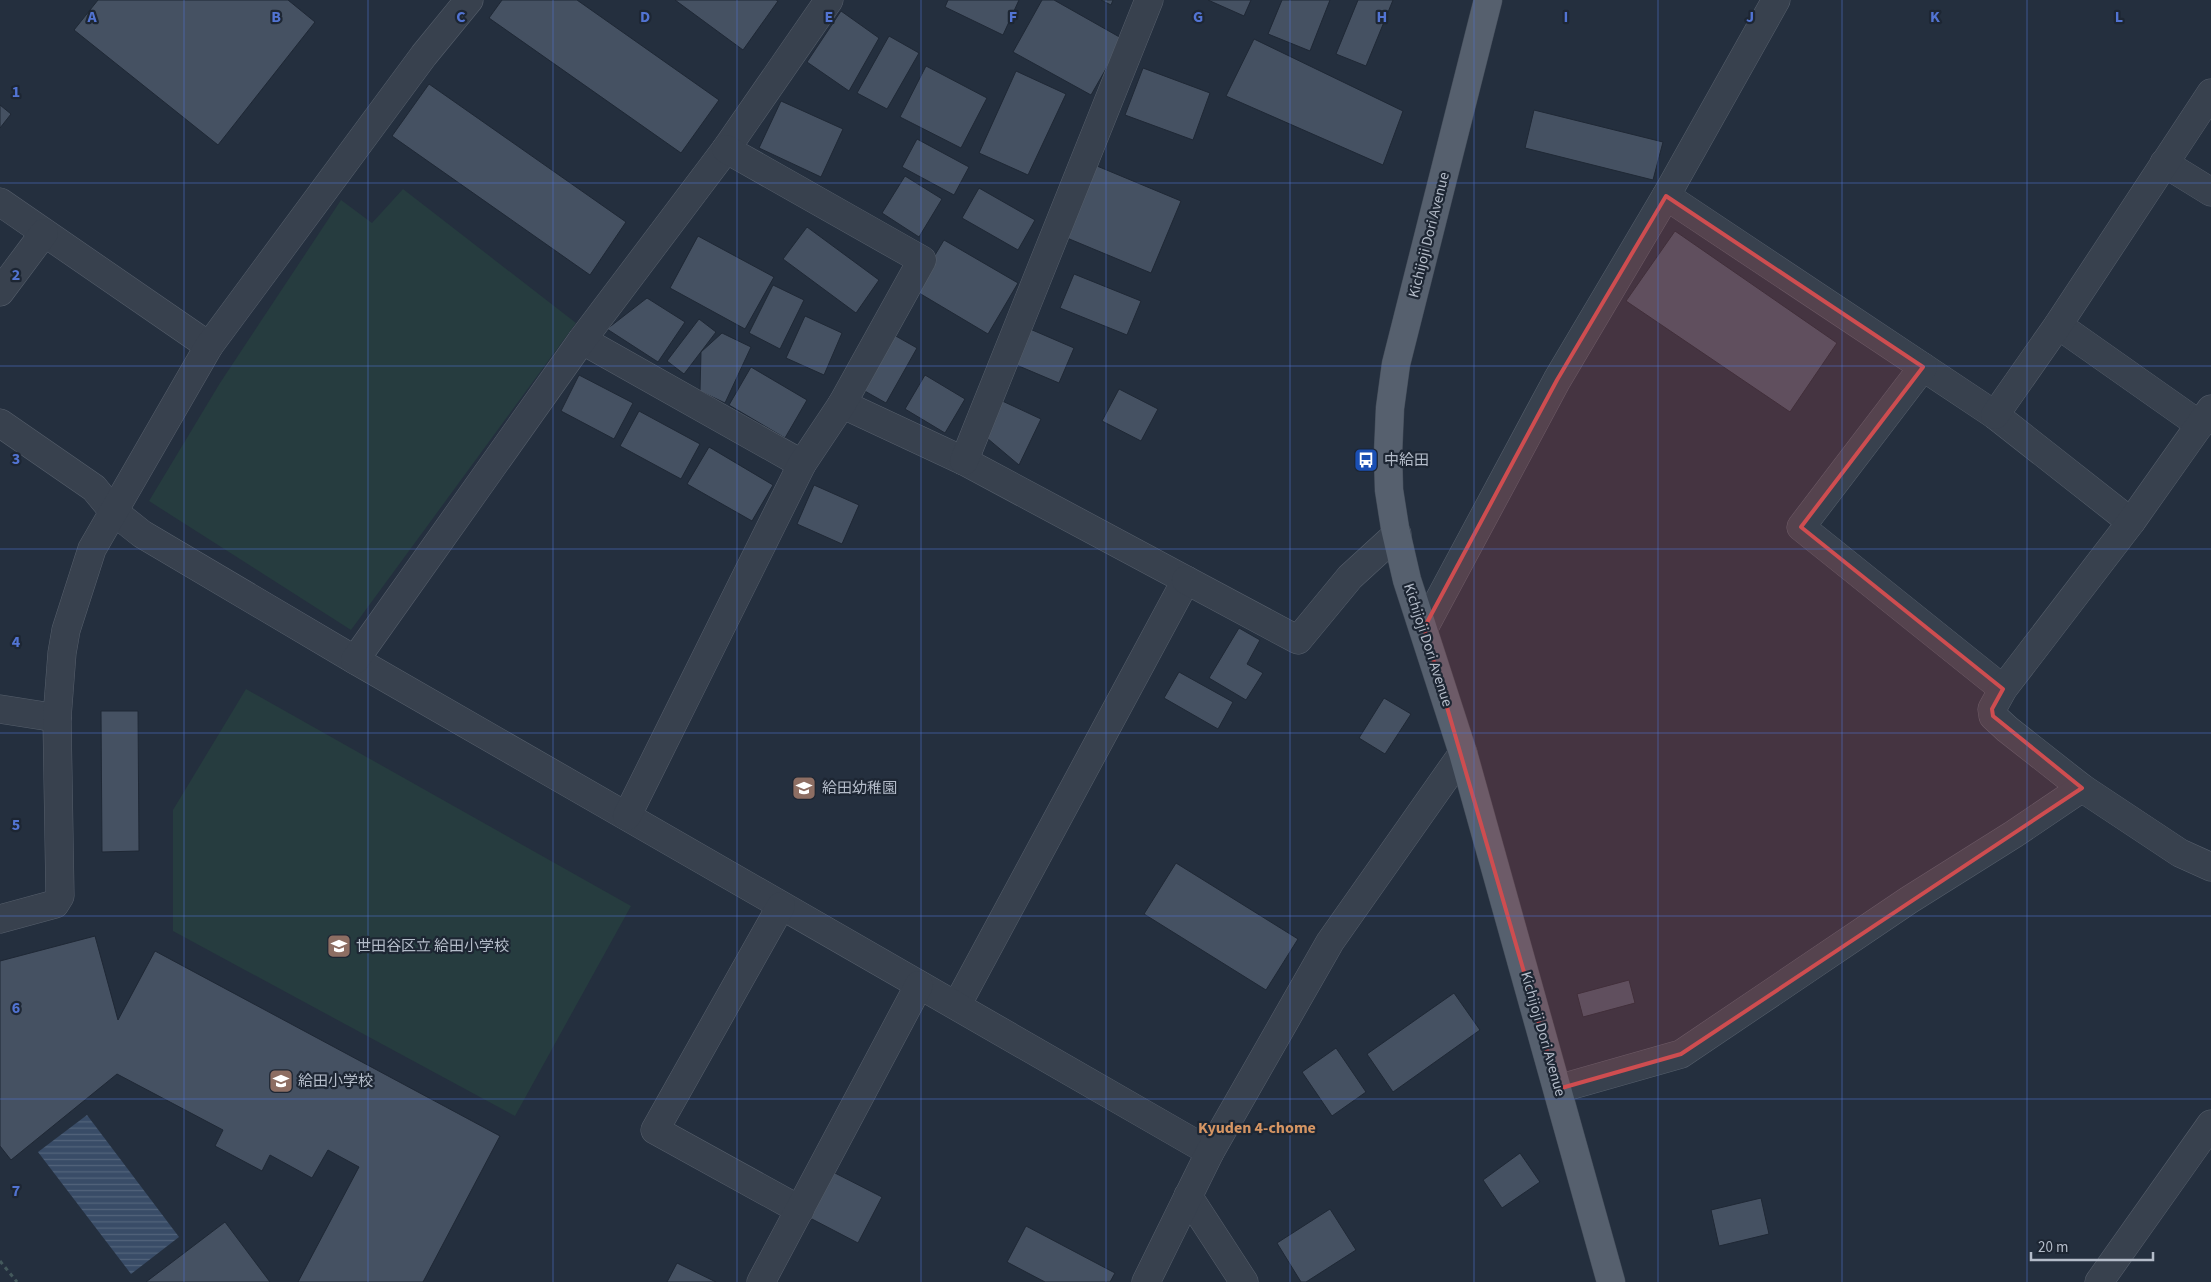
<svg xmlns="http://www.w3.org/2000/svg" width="2211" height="1282" font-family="'Source Sans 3','Noto Sans JP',sans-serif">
	<defs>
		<pattern id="water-rules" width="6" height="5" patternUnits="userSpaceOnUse" patternTransform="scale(1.25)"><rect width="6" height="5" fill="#394c67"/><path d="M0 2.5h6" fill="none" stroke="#53647b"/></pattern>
	</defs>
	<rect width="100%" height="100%" fill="#242f3e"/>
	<g fill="#263c3f">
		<path d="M403 189 576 323 351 630 149 501 220 383 341 200 372 223Z"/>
		<path d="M246 689 631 906 515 1116 173 931V810Z"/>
	</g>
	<path fill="url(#water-rules)" d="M87 1115 179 1237 131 1274 38 1152Z"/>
	<g fill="#455162" stroke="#1f2835">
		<path d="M98 0H288L315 22 218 145 74 30Z"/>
		<path d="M502 0H577L719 100 681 153 489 18Z"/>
		<path d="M675 0H776L778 1 743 50Z"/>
		<path d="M948 0H1019L1003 35 945 7Z"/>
		<path d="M1042 0H1054L1123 39 1091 95 1013 52Z"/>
		<path d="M1101 0H1113L1111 5Z"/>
		<path d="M1208 0H1251L1244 16Z"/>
		<path d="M1282 0H1330L1310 51 1268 34Z"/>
		<path d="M1358 0H1393L1366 66 1336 54Z"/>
		<path d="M841 11 879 38 849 91 807 62Z"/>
		<path d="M889 36 919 53 887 109 857 93Z"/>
		<path d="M1254 39 1403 111 1383 165 1226 96Z"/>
		<path d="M926 66 987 98 961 148 900 117Z"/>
		<path d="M1143 68 1210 93 1193 140 1125 115Z"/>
		<path d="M1016 71 1066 94 1028 175 979 153Z"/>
		<path d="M429 84 626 222 590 275 392 136Z"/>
		<path d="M781 101 843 129 821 177 759 148Z"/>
		<path d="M0 105 11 114 0 128Z"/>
		<path d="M1534 110 1663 142 1653 180 1525 148Z"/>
		<path d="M917 139 969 167 954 195 902 167Z"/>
		<path d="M1097 166 1181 201 1151 273 1067 238Z"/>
		<path d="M905 176 942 199 919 237 882 213Z"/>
		<path d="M979 188 1035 220 1018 250 962 218Z"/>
		<path d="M807 227 879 280 856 313 783 259Z"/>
		<path d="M1675 231 1837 343 1790 412 1626 301Z"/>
		<path d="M698 236 774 277 745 329 670 288Z"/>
		<path d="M944 240 1018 283 988 334 914 290Z"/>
		<path d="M1074 274 1141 301 1127 335 1060 308Z"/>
		<path d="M773 285 804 300 780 349 749 333Z"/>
		<path d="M647 298 685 322 658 362 607 329Z"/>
		<path d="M805 316 842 333 824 375 786 358Z"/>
		<path d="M699 319 716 332 684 374 667 361Z"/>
		<path d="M1030 329 1074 348 1059 383 1014 364Z"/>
		<path d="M722 333 751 347 725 403 700 391 701 352Z"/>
		<path d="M894 335 917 348 886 403 863 390Z"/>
		<path d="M751 367 807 400 785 438 729 405Z"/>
		<path d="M579 375 633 403 614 439 561 411Z"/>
		<path d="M925 375 965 399 945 433 905 409Z"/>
		<path d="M1119 389 1158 409 1141 441 1102 421Z"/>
		<path d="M998 399 1041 419 1019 465 981 433Z"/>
		<path d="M639 411 700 444 681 479 620 446Z"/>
		<path d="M709 447 773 485 752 521 687 484Z"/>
		<path d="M814 485 859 505 842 544 797 524Z"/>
		<path d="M1239 628 1260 640 1247 664 1263 673 1246 700 1209 678Z"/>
		<path d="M1179 672 1233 702 1218 729 1164 698Z"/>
		<path d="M1384 698 1411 714 1385 754 1359 738Z"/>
		<path d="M101 711H138L139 851 102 852Z"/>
		<path d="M1176 863 1298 939 1266 990 1144 914Z"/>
		<path d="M95 936 118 1020 155 951 500 1136 423 1282H298L359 1167 328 1150 312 1178 270 1155 262 1171 215 1146 223 1130 117 1074 11 1160 0 1146V961Z"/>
		<path d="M1629 980 1635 1003 1583 1017 1577 994Z"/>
		<path d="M1454 993 1480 1030 1393 1092 1367 1054Z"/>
		<path d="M1336 1048 1366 1092 1332 1116 1302 1072Z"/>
		<path d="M1520 1153 1540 1182 1502 1208 1483 1180Z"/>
		<path d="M833 1172 882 1197 858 1243 810 1218Z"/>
		<path d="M1761 1198 1769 1234 1719 1246 1711 1210Z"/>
		<path d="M1330 1209 1356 1250 1306 1282H1301L1277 1243Z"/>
		<path d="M225 1222 270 1282H146Z"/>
		<path d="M1026 1226 1115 1273 1110 1282H1045L1007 1262Z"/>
		<path d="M677 1263 716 1282H667Z"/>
	</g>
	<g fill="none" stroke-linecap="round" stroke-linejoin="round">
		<g stroke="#565f6c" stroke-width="29">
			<g id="minor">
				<path d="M2164 163 2211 192"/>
				<path d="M1666 196 1995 415 2131 522"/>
				<path d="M0 202 209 346"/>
				<path d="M0 292 44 233"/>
				<path d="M2058 325 2200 425"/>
				<path d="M582 340 802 464"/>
				<path d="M1923 367 1801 527 2003 689"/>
				<path d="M842 404 964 461 1186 580 957 1005"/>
				<path d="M1995 415 2058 325 2211 93"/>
				<path d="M0 423 94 488 113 511 142 534 355 660 1210 1152"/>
				<path d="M964 461 1149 0"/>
				<path d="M1186 580 1298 640 1350 577 1397 534"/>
				<path d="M1424 628 1557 380 1666 196 1776 0"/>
				<path d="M355 660 582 340 726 149 829 0"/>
				<path d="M0 709 57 718"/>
				<path d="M2082 788 2007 729 1993 716 1992 709 2003 689 2131 522 2211 409"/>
				<path d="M627 816 802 464 842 404 922 260 726 149"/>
				<path d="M781 906 655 1130 800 1210"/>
				<path d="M0 919 55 904 60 896 57 718 62 653 66 630 92 549 209 346 424 55 469 0"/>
				<path d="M1558 1089 1681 1054 1909 900 2014 834 2082 788 2180 853 2211 867"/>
				<path d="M1188 1196 1244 1282"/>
				<path d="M761 1282 919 985"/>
				<path d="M1146 1282 1210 1152 1330 942 1463 753"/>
				<path d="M2099 1282 2211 1124"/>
			</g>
		</g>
		<g stroke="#414a57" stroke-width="29">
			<path id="major" d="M1488 0 1396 364 1390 408 1388 454 1389 490 1395 528 1407 580 1463 753 1611 1282"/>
		</g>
		<path stroke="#44595c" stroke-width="3" stroke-dasharray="4 4" stroke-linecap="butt" d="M0 1261 17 1282"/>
		<use href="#minor" stroke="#38414e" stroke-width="28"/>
		<use href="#major" stroke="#56606e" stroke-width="28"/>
	</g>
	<path fill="#ce4d50" fill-opacity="0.2" stroke="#ce4d50" stroke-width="4" stroke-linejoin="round" d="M1666 196 1923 367 1801 527 2003 689 1992 709 1993 716 2082 788 1681 1054 1558 1089 1424 628 1557 380Z"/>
	<path fill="none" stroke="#5274d3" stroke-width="1" stroke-opacity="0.55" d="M184 0V1282M368 0V1282M553 0V1282M737 0V1282M921 0V1282M1106 0V1282M1290 0V1282M1474 0V1282M1658 0V1282M1842 0V1282M2027 0V1282M0 183H2211M0 366H2211M0 549H2211M0 733H2211M0 916H2211M0 1099H2211"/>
	<defs>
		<g id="bus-square" transform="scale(1.25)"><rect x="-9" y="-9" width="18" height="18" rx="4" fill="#1a4fb4" stroke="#1d2633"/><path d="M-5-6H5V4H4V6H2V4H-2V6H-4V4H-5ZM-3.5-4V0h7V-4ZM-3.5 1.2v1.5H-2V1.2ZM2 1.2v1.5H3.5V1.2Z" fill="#fff"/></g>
		<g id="school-square" transform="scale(1.25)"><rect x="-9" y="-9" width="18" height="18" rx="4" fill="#8d6e63" stroke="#1d2633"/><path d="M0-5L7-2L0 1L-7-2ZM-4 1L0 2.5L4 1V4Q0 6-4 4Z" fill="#fff"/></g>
	</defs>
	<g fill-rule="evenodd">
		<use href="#bus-square" x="1366" y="460"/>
		<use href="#school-square" x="804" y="788"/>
		<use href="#school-square" x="339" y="946"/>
		<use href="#school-square" x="281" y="1081"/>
	</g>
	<g text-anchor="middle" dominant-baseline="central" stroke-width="4.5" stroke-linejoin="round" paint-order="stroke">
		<g font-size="15" fill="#b4bcc9" stroke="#1d2633">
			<text transform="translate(1429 235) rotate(-76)">Kichijoji Dori Avenue</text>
			<text transform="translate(1428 645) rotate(72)">Kichijoji Dori Avenue</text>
			<text transform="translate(1543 1034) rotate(74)">Kichijoji Dori Avenue</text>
		</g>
		<g font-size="15" fill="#b4bcc9" stroke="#1d2633" text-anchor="start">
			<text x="1384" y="460">中給田</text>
			<text x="822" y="788">給田幼稚園</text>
			<text x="356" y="946">世田谷区立 給田小学校</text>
			<text x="298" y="1081">給田小学校</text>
		</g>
		<g font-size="16" font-weight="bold" fill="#d59563" stroke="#1d2633">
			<text x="1257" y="1128">Kyuden 4-chome</text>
		</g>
	</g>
	<g font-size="16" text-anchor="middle" font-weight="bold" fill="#5274d3" stroke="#1d2633" stroke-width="4.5" stroke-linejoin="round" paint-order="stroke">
		<text x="92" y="22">A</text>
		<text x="276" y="22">B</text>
		<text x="461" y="22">C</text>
		<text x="645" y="22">D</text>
		<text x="829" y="22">E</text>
		<text x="1013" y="22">F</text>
		<text x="1198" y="22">G</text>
		<text x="1382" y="22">H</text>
		<text x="1566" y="22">I</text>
		<text x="1750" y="22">J</text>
		<text x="1935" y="22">K</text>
		<text x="2119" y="22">L</text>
		<text x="16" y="97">1</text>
		<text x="16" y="280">2</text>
		<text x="16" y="464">3</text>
		<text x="16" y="647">4</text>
		<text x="16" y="830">5</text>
		<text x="16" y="1013">6</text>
		<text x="16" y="1196">7</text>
	</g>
	<path d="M2031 1252v8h122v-8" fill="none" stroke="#b4bcc9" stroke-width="2.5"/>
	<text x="2038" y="1252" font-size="15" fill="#b4bcc9" stroke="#1d2633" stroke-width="4" paint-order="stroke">20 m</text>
</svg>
